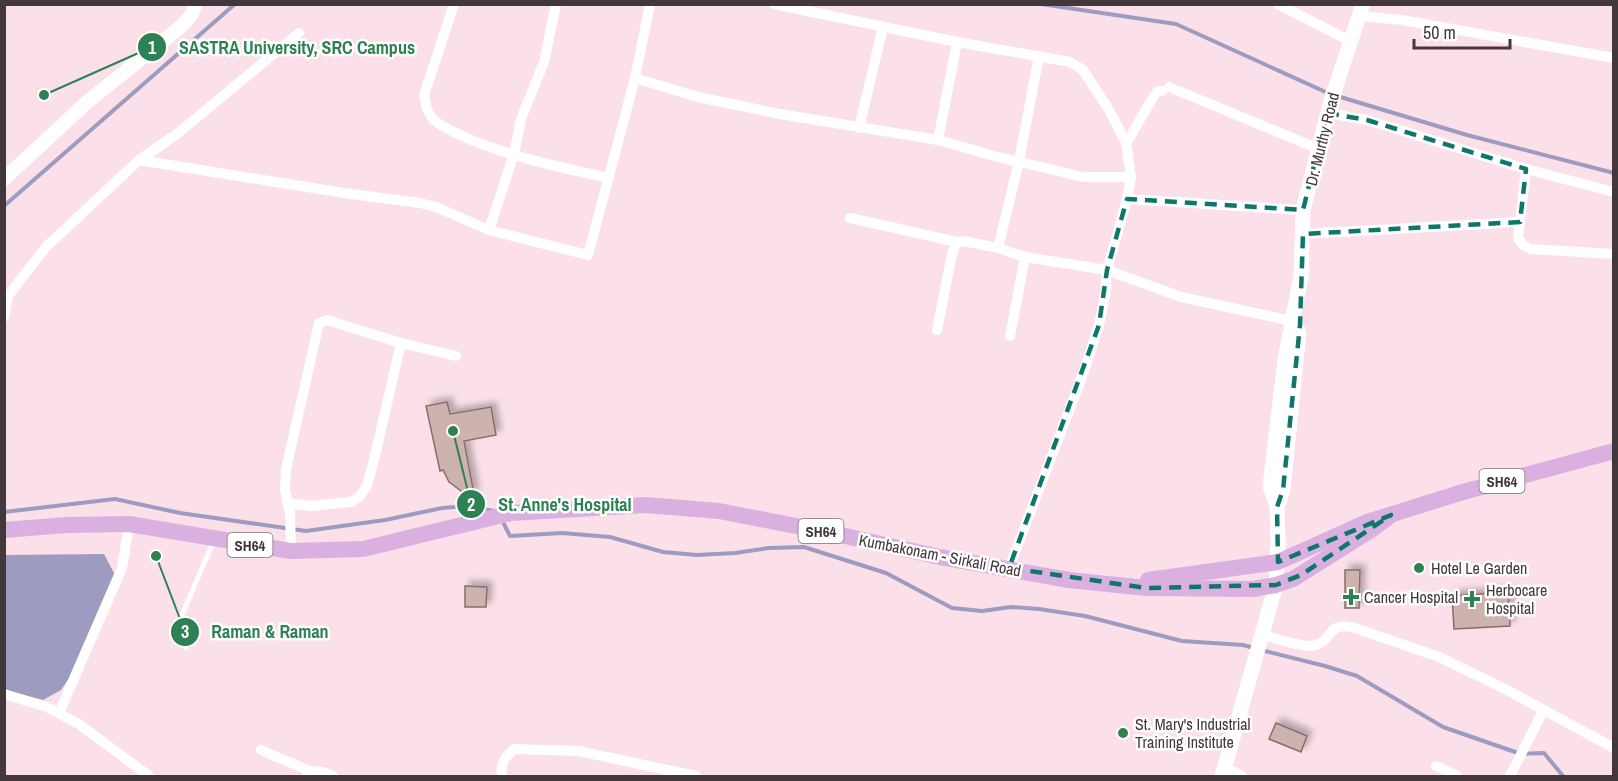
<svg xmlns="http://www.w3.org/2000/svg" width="1618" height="781" font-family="'Archivo Narrow',sans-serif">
	<defs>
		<filter id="shadow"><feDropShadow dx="5" dy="-5" stdDeviation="3" flood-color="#0004"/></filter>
	</defs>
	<rect width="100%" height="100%" fill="#fbe0e9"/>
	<path fill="#9e9bc0" d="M104 554 115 575 81 660 61 690 43 700 5 690 4 555Z"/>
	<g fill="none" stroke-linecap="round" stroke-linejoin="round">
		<g stroke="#9e9bc0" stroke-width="4">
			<path d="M1041 4 1176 24 1330 94"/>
			<path d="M1337 96 1467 135 1614 173"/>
			<path d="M4 206 235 4"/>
			<path d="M4 512 115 499 180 513 306 531 385 520 442 508 467 506 494 511"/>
			<path d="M502 520 510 536 562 533 610 537 663 552 697 555 735 553 769 548 804 547 886 573 952 608 982 611 1011 607 1039 609 1085 616 1182 641 1243 645 1254 648"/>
			<path d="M1261 650 1325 666 1357 676 1443 727 1521 754 1544 753 1563 776"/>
		</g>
	</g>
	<g fill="#cdb2ae" stroke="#876e6b" stroke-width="1.5" filter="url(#shadow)">
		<path d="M447 402 450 414 491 407 496 435 464 441 474 494 463 497 461 491 449 482 443 470 440 471 426 406Z"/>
		<path d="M1345 570H1360L1359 608H1345Z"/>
		<path d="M465 586 487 587 486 607H465Z"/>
		<path d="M1508 592 1510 626 1454 629 1452 596Z"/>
		<path d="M1276 723 1307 736 1301 752 1269 739Z"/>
	</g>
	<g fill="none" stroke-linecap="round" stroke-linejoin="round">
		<path stroke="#fff" stroke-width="5" d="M186 648 181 617 214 540"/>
		<g stroke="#fff" stroke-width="10">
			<path d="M454 4 424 95C425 104 427 113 434 120 441 126 450 130 458 134 505 156 558 167 609 178"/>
			<path d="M774 4 957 42 1070 62 1083 70 1109 110 1126 143 1131 177 1127 199 1107 270 1106 290 1099 325 1083 374 1009 568"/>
			<path d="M1278 4 1350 41"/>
			<path d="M1359 16 1402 20 1614 58"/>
			<path d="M635 78 698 97 780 114 938 140 998 157 1083 177H1131"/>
			<path d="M1169 87 1319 149"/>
			<path d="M1327 113 1367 120 1526 169 1614 192"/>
			<path d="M859 128 883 27"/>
			<path d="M938 140 957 42"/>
			<path d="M1126 143C1131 136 1154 94 1157 92 1159 91 1160 91 1162 91"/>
			<path d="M139 160 344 193 420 203 436 207 489 230 588 255 635 78 650 4"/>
			<path d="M1526 169 1518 238 1523 245 1530 249 1614 254"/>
			<path d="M1127 199 1303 210"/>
			<path d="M850 218 957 242"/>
			<path d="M489 230 514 154 521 119 544 62 556 4"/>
			<path d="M1303 234 1520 222"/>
			<path d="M998 248 1019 161 1039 56"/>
			<path d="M4 317 8 296 45 248 139 160 177 134 299 33"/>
			<path d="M937 330 952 254 957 242 964 241 998 248 1025 257 1107 270 1181 297 1292 321"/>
			<path d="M1010 336 1025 257"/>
			<path d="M287 503 311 506 351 502 360 496 367 486 374 460 401 343"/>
			<path d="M291 551 290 513 285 490 286 469 319 323 327 320 401 343 456 356"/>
			<path d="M1263 635C1275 638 1306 649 1316 645 1334 639 1326 623 1352 627L1439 657 1505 689 1614 748"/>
			<path d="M4 694 47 707 79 724 149 776"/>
			<path d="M59 713 122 568 129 524"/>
			<path d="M261 750 310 771"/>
			<path d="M1436 766 1457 776"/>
			<path d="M1224 767 1242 776"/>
			<path d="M306 776 310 771 323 772 333 776"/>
			<path d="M502 776C500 764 505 757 514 749L578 751 696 776"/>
			<path d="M1510 776 1543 711"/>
		</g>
		<path stroke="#fff" stroke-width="14" d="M4 179 86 103 178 29C185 22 194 15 195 4"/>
		<g stroke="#fff" stroke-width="15">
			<path d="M1301 278 1303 210 1330 104 1363 4"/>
			<path d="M1277 507 1283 490 1299 332"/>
			<path d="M1222 776 1276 585 1278 542 1277 507 1270 486 1285 360 1302 270"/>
		</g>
		<g stroke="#dab0e1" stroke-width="16">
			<path d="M4 530 67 525 129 524 291 551 363 549 511 513 645 505 719 511 827 532 940 557 1069 580 1146 588 1253 589 1276 585 1293 579 1371 530 1391 515"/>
			<path d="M1148 580 1278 562 1367 522 1463 492 1614 451"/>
		</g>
	</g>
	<path fill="none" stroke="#0f766e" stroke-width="4.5" stroke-dasharray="12 8" stroke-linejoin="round" d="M1327 113 1367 120 1526 169 1520 222 1303 234 1300 325 1283 490 1277 507 1278 562 1391 515 1301 575 1276 585 1146 588 1009 568 1099 325 1107 270 1127 199 1303 210Z"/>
	<g fill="#2e8153" stroke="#fff" stroke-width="2">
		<circle cx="1419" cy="568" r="6"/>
		<path d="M1348 588h6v6h6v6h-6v6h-6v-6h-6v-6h6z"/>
		<path d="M1469 590h6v6h6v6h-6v6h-6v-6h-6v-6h6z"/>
		<circle cx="1123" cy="733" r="6"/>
	</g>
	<g text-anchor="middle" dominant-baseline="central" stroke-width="5" stroke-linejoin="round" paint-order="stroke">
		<g fill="#fff" stroke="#7b7376" stroke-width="1.5">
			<rect x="1479.5" y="469" width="45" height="24" rx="4.5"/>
			<rect x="798.5" y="519" width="45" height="24" rx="4.5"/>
			<rect x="227.5" y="533" width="45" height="24" rx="4.5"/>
		</g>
		<g font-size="15" font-weight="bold" fill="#42373b">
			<text x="1502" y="481">SH64</text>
			<text x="821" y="531">SH64</text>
			<text x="250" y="545">SH64</text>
		</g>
		<g font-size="16" fill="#42373b" stroke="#fff">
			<text transform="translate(1322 139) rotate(-76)">Dr. Murthy Road</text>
			<text transform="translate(940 555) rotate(11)">Kumbakonam - Sirkali Road</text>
		</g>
		<g font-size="16" fill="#42373b" stroke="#fff" text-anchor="start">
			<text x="1431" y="568">Hotel Le Garden</text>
			<text x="1486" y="590">Herbocare<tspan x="1486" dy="18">Hospital</tspan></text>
			<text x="1364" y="597">Cancer Hospital</text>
			<text x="1135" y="724">St. Mary's Industrial<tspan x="1135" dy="18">Training Institute</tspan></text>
		</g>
	</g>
	<path fill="none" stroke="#2e8153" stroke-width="2" d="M44 95L152 47M453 431L471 504M156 556L185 632"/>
	<g fill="#2e8153" stroke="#fff" stroke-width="2">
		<circle cx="44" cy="95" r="6"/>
		<circle cx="453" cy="431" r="6"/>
		<circle cx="156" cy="556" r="6"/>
		<circle cx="152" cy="47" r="15"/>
		<circle cx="471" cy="504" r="15"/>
		<circle cx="185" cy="632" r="15"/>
	</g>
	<g font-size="18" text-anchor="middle" font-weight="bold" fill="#fff">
		<text x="152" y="54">1</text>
		<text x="471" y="511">2</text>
		<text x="185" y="638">3</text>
	</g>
	<g font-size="18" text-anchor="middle" font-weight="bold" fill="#2e8153" stroke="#fff" stroke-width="5" stroke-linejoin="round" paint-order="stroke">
		<text x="297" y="54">SASTRA University, SRC Campus</text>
		<text x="565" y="511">St. Anne's Hospital</text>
		<text x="270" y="638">Raman &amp; Raman</text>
	</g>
	<rect width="1618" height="781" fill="none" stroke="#42373b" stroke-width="12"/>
	<path d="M1414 39v9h96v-9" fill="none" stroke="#42373b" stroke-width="3"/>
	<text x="1423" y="39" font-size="18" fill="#42373b" stroke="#ffffff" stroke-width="4.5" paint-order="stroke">50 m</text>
</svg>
